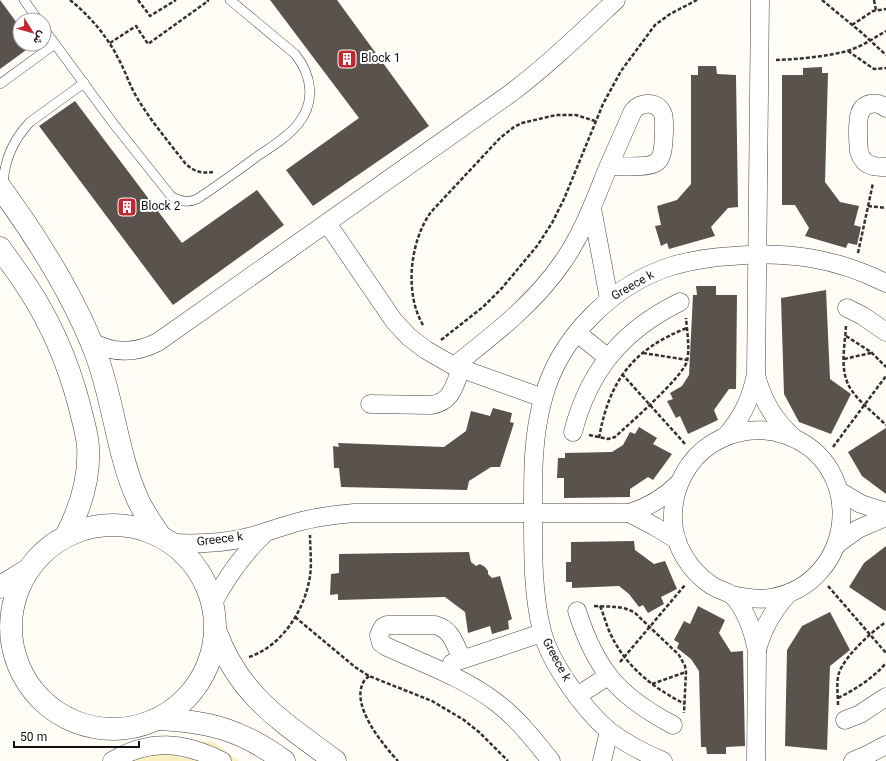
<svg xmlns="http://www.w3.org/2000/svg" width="886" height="761" font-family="Georgia,Vazirmatn,serif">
	<rect width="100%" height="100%" fill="#fffdf5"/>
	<path fill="#fbeec1" d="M166 742H213L239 761H130Z"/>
	<g fill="#5a524d">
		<path d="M0 0 20 27V44H32L33 45 0 69Z"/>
		<path d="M270 0H337L429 126 313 206 286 170 359 118Z"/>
		<path d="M698 66H716L717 74 736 75 738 207 728 208 711 227 715 236 669 249 667 243 661 246 655 226 661 225 657 206 677 200 691 184V75H698Z"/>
		<path d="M822 67V73H828L825 182 840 202 859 206 854 225 861 227 857 245 848 243 846 248 805 236 809 228 795 205H782V75H803V68Z"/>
		<path d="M75 101 182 243 257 190 284 225 173 305 39 126Z"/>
		<path d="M696 286H716V295H737L736 389H729L714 410 718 420 688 434 680 416 676 418 667 401 673 399 670 393 682 386 689 375 693 295H697Z"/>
		<path d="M826 290 830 379 851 394 831 434 799 422 784 394 781 298Z"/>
		<path d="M493 408 512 413 510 422 514 423 500 467H491L469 481 467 490 341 487 339 468H334L333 446 339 447 338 443 444 447 466 431 471 411 490 416Z"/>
		<path d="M639 427 657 438 653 444 672 454 653 480 648 477 630 489V497L564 498V478H557L558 458H565V453L612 452 623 445 630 432 635 434Z"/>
		<path d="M886 428V494L862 476 848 452Z"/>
		<path d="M634 541 635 550 654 564 665 561 677 589 661 597 664 604 648 613 643 605 639 607 629 594 619 586 572 588V582H566V562H571V542Z"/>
		<path d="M886 546V610L885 611 849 587 864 563Z"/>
		<path d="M469 552 471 562 476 566 480 564 485 567 488 571V574L492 578 500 576 512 619 508 621 509 629 492 634 490 626 468 633 465 612 445 597 338 600V594L330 595 331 574 339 573V554Z"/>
		<path d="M698 606 725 620 719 633 731 652 743 651 745 746 726 747V754H707L706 747H701L699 671 691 659 677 648 679 643 674 640 684 621 690 624Z"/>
		<path d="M830 612 850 650 830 666 827 750 785 746 787 650 802 626Z"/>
	</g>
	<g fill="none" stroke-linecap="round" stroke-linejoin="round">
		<g stroke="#444" stroke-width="10">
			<g id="service">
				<path d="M24 0 38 20"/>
				<path d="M44 29 113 123 171 196C180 202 188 203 197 199 217 186 236 172 255 158 269 148 287 138 298 124 316 102 312 75 295 54L230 0"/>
				<path d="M0 84 55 44"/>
				<path d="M3 189C3 162 12 141 30 122L84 83"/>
			</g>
		</g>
		<g stroke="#444" stroke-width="19">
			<g id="minor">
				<path d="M886 108C878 101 864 102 860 113 857 121 858 143 859 151 860 155 862 159 865 162 871 167 878 167 886 167"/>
				<path d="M592 208 609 299"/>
				<path d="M327 223 394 321 409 337 426 350 454 366 543 398"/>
				<path d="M847 308 863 316 886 332"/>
				<path d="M577 333 607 357"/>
				<path d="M90 341C113 354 135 354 158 342L511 93C548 65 582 32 616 0"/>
				<path d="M454 366C493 335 533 305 562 263 582 235 594 202 607 170 616 150 624 131 633 111 641 102 657 100 663 114 665 120 664 150 661 156 660 159 657 162 655 163 648 168 619 166 609 166"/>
				<path d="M756 375C762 399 773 419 792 436"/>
				<path d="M370 404 431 405C452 402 454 386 461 369"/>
				<path d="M573 432C589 370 623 330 680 302"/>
				<path d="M725 437C742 418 751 399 756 374L760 0"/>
				<path d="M839 491 861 504 886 512"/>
				<path d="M629 513 654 526 677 540"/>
				<path d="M173 543C197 544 220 544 244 538 259 535 273 529 288 525 309 518 331 515 354 513H629C649 507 664 498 679 483"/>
				<path d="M836 545 858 529 886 517"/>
				<path d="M732 595C745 598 757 600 771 598 856 583 868 464 786 435 761 426 735 430 713 443 687 459 672 489 673 520 674 546 690 571 711 585 718 590 727 591 733 596 747 611 753 631 757 651L756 761"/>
				<path d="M213 603C227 576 243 554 265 533"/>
				<path d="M577 611C596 670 618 696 673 725"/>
				<path d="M757 650C763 627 773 610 789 593"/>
				<path d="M462 659C455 645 452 629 435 625H387L383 627 379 635 381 643 385 646C422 663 465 678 497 703 518 719 535 741 551 761"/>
				<path d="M452 663 542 633"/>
				<path d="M577 696 608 676"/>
				<path d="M845 720 860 714 886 697"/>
				<path d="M112 761C150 738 184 742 222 761"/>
				<path d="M602 761 609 731"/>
				<path d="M663 761C644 753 625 743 609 731 584 710 550 663 542 631 533 595 533 557 533 519 533 479 532 438 543 399 559 337 614 283 675 265 694 260 713 257 732 256 789 251 835 258 886 283"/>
				<path d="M853 761 869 754 886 745"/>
			</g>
		</g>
		<g stroke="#444" stroke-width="23">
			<g id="tertiary">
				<path d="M0 187C38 239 73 294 96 354 114 402 117 454 138 500 144 513 152 524 160 536"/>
				<path d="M0 248C9 261 19 274 28 288 51 323 68 363 79 404 82 418 87 432 88 446 90 477 80 509 66 536"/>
				<circle cx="113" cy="627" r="102"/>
				<path d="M0 587 28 570"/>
				<path d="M216 632C240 697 282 721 335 761"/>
				<path d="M157 719C209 721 242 730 284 761"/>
			</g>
		</g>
		<g stroke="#333" stroke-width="2.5" stroke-dasharray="4 2" stroke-linecap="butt">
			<path d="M70 0C89 15 107 36 118 58 125 70 129 84 136 96 150 120 168 141 185 163 193 171 201 174 213 172"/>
			<path d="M138 0 150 16 176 0"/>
			<path d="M822 0 862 33 886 55"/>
			<path d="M874 0 876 10"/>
			<path d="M852 25 873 11 886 9"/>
			<path d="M110 43 136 26 148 44 208 1 207 0"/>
			<path d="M848 51 874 69 886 68"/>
			<path d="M776 60C799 59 824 57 847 51 861 47 874 38 886 31"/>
			<path d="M868 206 886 208"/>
			<path d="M858 253 873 183"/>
			<path d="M423 325C404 293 410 241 431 212L500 138 514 127 522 123 556 115H576L595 121"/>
			<path d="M846 326C845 344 840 367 848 384 854 398 875 414 886 425"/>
			<path d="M846 336 871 352 886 367"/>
			<path d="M441 340 483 307 502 288 537 246 552 223 564 199 603 104 621 71 655 25 670 14 697 0"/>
			<path d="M643 353 688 360"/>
			<path d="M844 359 871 353"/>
			<path d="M622 374 686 445"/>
			<path d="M589 435 608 439 615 437C629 424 684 376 687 361 690 349 687 331 686 318"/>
			<path d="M599 438C609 381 633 349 687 328"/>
			<path d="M833 447 886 376"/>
			<path d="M828 586 886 653"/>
			<path d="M594 606C609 607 622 605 635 613L679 655 685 666 686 672 684 713"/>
			<path d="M600 606C604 615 606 624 610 633 625 666 653 688 685 704"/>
			<path d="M295 617 355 667 369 676 432 701 464 720 479 732 508 761"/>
			<path d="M249 657C282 646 305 610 310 576 312 563 310 549 310 535"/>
			<path d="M620 662 685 585"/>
			<path d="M369 676C367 678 364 680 363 683 351 706 383 745 398 761"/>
			<path d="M652 684 686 672"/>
			<path d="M838 698C856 689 872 679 886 663"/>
			<path d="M838 705C838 694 836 683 839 673 844 657 872 631 886 622"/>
		</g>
		<use href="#service" stroke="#fff" stroke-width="9"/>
		<use href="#minor" stroke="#fff" stroke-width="18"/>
		<use href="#tertiary" stroke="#fff" stroke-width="22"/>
	</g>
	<defs>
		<g id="building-square" transform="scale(1)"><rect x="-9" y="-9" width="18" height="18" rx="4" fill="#c4262e" stroke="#fff"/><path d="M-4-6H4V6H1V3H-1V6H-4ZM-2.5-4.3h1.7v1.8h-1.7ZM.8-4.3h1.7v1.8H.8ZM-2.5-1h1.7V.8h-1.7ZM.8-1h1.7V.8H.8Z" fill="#fff"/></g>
	</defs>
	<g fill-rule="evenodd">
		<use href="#building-square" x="347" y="59"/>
		<use href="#building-square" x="127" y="207"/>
	</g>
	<g text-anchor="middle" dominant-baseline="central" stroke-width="4" stroke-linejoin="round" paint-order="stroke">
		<g font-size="12" fill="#111" stroke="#fff" text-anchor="start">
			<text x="361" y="59">Block 1</text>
			<text x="141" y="207">Block 2</text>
		</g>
		<g font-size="12" fill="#111" stroke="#fff">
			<text transform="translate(633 286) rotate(-30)">Greece k</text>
			<text transform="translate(220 540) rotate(-7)">Greece k</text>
			<text transform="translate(556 660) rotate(62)">Greece k</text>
		</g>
	</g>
	<g transform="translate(32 32) rotate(127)"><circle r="19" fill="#ffffff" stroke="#a0a0a0"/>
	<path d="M0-3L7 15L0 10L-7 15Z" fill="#c4262e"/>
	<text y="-6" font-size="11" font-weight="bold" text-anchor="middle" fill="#111111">ش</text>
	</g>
	<path d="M14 741v6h125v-6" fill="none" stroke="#111111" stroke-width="2"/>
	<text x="20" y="741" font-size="12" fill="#111111" stroke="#ffffff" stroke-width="3" paint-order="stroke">50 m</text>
</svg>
